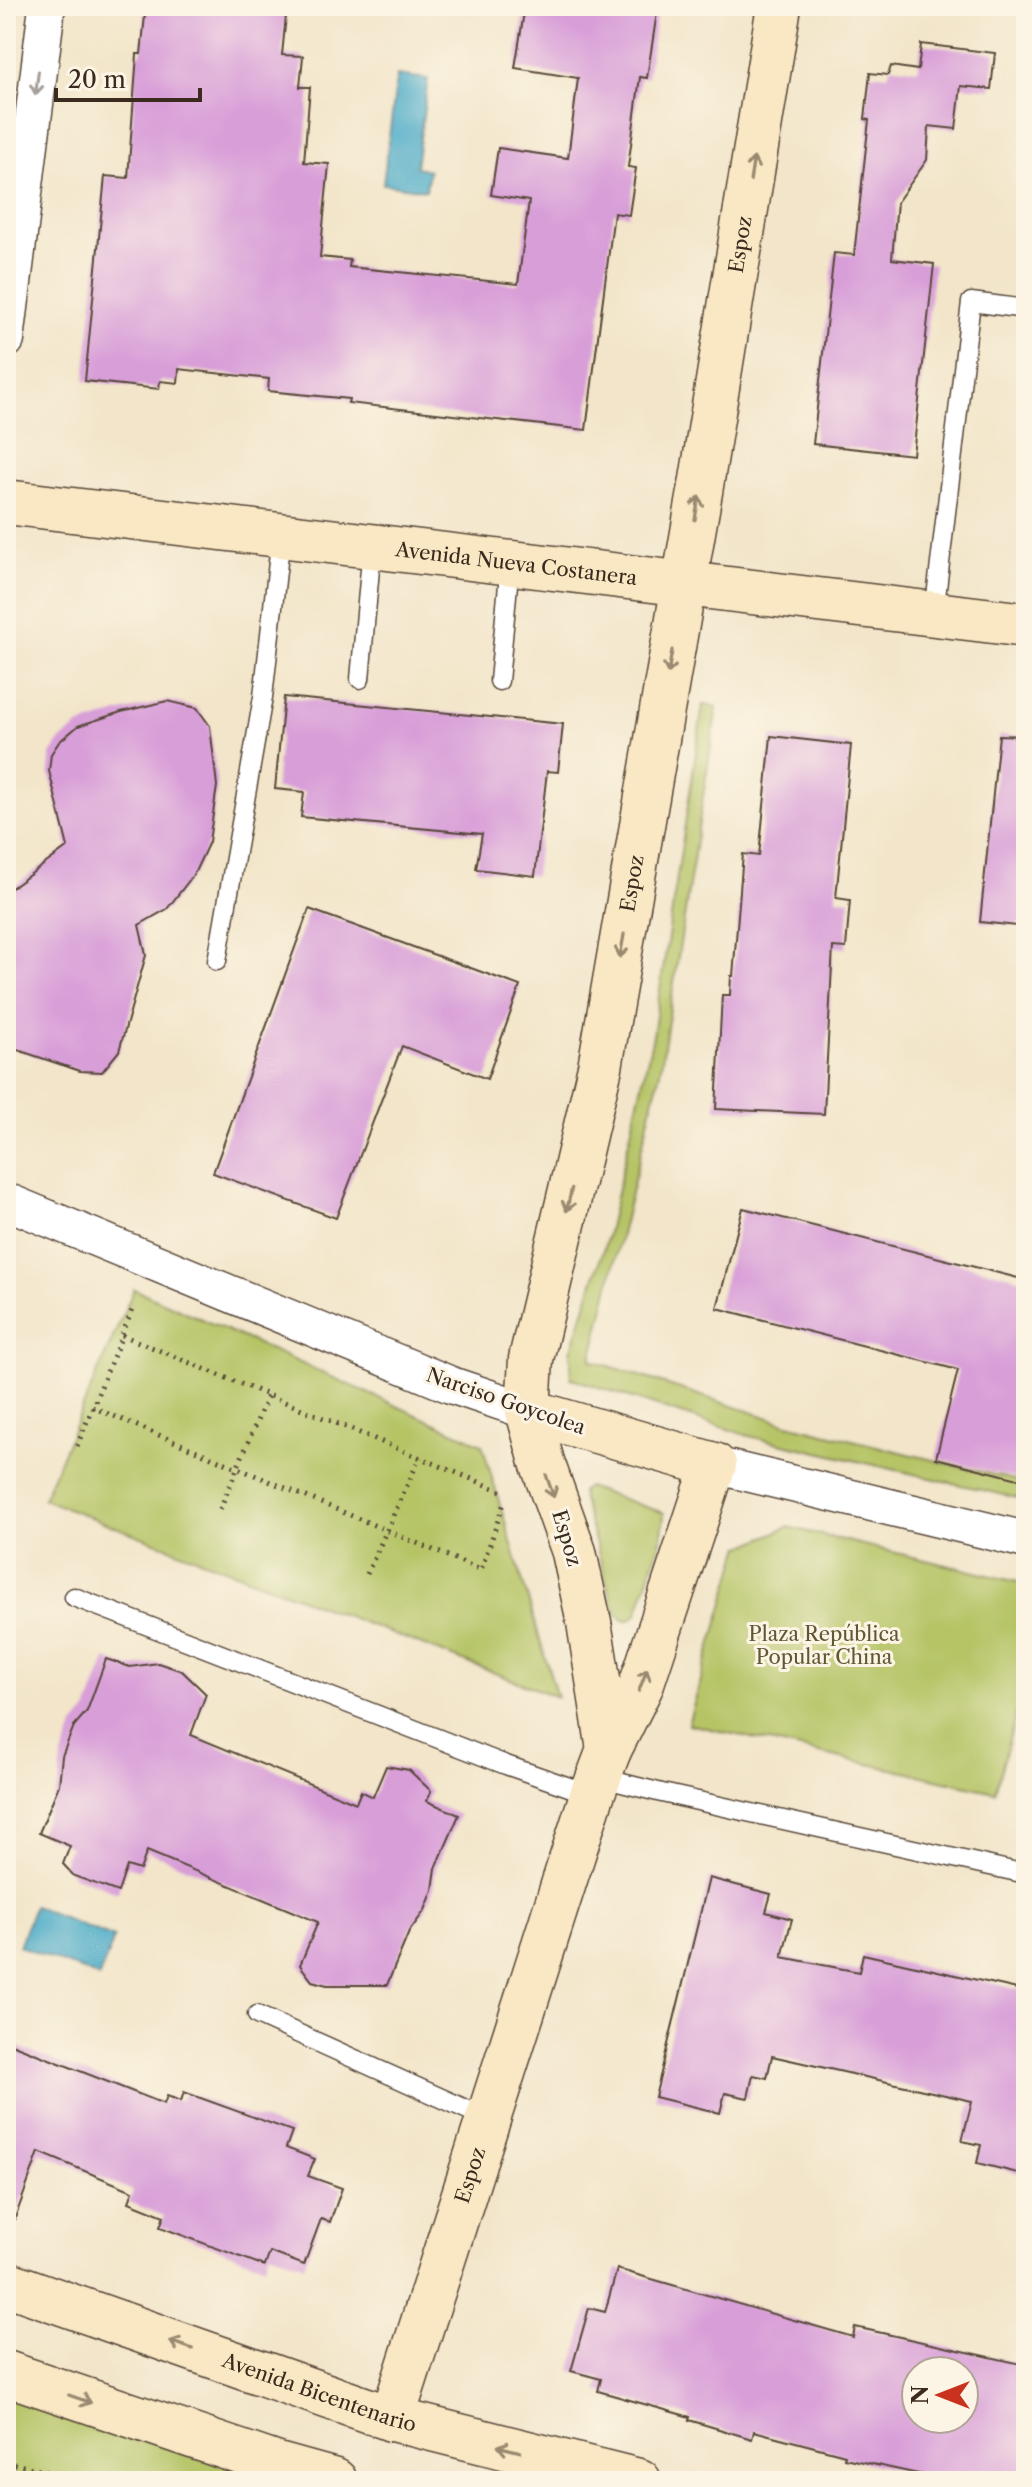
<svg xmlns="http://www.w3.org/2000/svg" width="1032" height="2487" font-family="'Libre Caslon Text',serif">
	<rect width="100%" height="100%" fill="#fcf5e5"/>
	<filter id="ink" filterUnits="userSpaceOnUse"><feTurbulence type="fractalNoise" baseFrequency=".0125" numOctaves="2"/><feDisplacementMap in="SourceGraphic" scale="16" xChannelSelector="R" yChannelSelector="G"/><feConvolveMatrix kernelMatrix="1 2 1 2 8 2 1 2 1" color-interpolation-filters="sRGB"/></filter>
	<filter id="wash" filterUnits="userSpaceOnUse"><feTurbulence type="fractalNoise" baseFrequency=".006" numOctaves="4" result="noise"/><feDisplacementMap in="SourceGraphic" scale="32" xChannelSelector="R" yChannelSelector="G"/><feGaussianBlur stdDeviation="1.8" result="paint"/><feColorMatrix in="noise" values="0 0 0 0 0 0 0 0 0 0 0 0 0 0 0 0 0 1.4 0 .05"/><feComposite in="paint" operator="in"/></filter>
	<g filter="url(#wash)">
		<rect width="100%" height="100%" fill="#f2e5c9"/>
		<g fill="#b6c466" stroke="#787742" stroke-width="2">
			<path d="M703 705 717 707 660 1072 591 1360 788 1424 1026 1483V1500L749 1436 571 1378V1352L606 1241 653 1036Z"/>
			<path d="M134 1289 482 1444 557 1697 43 1499Z"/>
			<path d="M587 1487 664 1513 662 1537 637 1614 630 1620H624L618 1615 612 1600 582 1497V1491Z"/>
			<path d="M788 1527 1026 1584V1677L995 1792 688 1724 740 1548Z"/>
			<path d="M6 2383 272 2481H6Z"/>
		</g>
		<g fill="#48aac8" stroke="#426a73" stroke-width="2">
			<path d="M397 75 428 79 416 167 429 170 426 190 383 184Z"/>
			<path d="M34 1906 114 1938 99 1977 19 1946Z"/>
		</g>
		<g id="blocks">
			<g fill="#d89ed8" fill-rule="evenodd">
				<path d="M146 6H287L282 55 303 56 300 87H310L304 162 329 164 320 257 350 260 349 267 518 284 529 201 491 195 498 148 568 158 578 78 515 68 525 6H617L657 12 647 78 640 77 628 167 636 168 629 215 614 213 586 430 348 403 349 399 268 391 269 379 179 369 178 383 160 381 159 389 85 381 105 176 128 178 137 54H141Z"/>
				<path d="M921 44 995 53 991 89 961 86 956 129 929 126 927 160 897 202 892 259 934 264 913 455 813 444 834 253 854 255 869 120 865 119 870 73 888 75 891 66 918 70Z"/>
				<path d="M284 697 563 724 558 772 547 771 535 876 476 869 482 834 301 817 304 792 275 789Z"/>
				<path d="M167 701 197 708 210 726 217 786 209 842 194 874 167 909 139 925 146 955 119 1051 102 1072 80 1071 6 1046V892L68 847 49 771 51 754 59 742 78 726 121 712Z"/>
				<path d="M999 735 1026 736V924L1017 923V926L980 922Z"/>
				<path d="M771 736 851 745 836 898 850 900 846 948 833 947 824 1114 716 1109 722 995H730L731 976H733L743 854 759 856Z"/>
				<path d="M309 909 520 986 487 1079 402 1046 336 1218 213 1173Z"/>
				<path d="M743 1208 1026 1280V1481L936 1458 958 1370 717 1308Z"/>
				<path d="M106 1659 130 1667 158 1663 182 1671 206 1694 191 1735 356 1803 361 1791 373 1797 386 1766 409 1770 431 1791 427 1801 459 1815 436 1868 433 1890 425 1910 409 1932 387 1985H327L312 1981 300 1965 318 1922 147 1851 140 1870 127 1866 118 1892 74 1876 63 1864 70 1846 39 1833 59 1785 62 1756 74 1726 87 1711Z"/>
				<path d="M709 1878 771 1894 766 1912 792 1919 782 1957 859 1972 863 1954 1026 1991V2175L977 2163 981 2145 962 2141 972 2101 772 2056 767 2078 753 2075 748 2098 725 2093 720 2113 655 2097Z"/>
				<path d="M6 2042 164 2104 167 2096 181 2101 184 2092 292 2131 286 2148 315 2159 308 2176 342 2188 330 2222 321 2219 304 2265 270 2252 265 2266 160 2227 164 2216 129 2202 133 2191 39 2152 11 2229 6 2228Z"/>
				<path d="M617 2269 853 2337 855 2327 1026 2365V2481H951L844 2458 845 2455 754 2431 752 2439 689 2420 690 2417 598 2391 601 2379 571 2371 589 2308 605 2312ZM916 2371H964V2419H916Z"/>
			</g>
		</g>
	</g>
	<g filter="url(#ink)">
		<use href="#blocks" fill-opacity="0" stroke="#564638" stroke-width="2"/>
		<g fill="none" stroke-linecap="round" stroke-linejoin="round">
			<g stroke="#564638" stroke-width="21">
				<g id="lane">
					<path d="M934 614 971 302 1026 309"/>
					<path d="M360 679 372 547"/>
					<path d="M499 681 510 563"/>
					<path d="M217 961 263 697 281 535"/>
					<path d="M74 1597 506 1765 592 1795"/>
					<path d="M598 1777 662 1793 1026 1874"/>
					<path d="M257 2015 488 2119"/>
				</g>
			</g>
			<g stroke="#564638" stroke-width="39">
				<g id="street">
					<path d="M6 340 47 6"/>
					<path d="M6 1201 451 1385 528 1411"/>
					<path d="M714 1465 1026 1540"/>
				</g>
			</g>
			<g stroke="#564638" stroke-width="47">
				<g id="secondary">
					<path id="s1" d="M6 502 1026 625"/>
					<path id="s2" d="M609 1750 589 1622 574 1552 542 1462 528 1411 531 1359 600 1067 700 492 779 6"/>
					<path id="s3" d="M6 2283 392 2419 639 2481"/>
					<path d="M6 2373 281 2466 335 2481"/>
					<path id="s4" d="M392 2419 592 1795 609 1750 641 1686 714 1465 528 1411"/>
				</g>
			</g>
			<g stroke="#564638" stroke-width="5" stroke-dasharray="2 6" stroke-linecap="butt">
				<path d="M122 1335 501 1491"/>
				<path d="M92 1407 481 1570 505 1500"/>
				<path d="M77 1446 133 1308"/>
				<path d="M220 1509 268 1395"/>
				<path d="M367 1574 420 1457"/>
				<path d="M6 2462 86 2481"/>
			</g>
			<use href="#lane" stroke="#fff" stroke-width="18"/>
			<use href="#street" stroke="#fff" stroke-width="36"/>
			<use href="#secondary" stroke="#fae7c3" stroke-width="44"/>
		</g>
		<defs><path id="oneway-shaft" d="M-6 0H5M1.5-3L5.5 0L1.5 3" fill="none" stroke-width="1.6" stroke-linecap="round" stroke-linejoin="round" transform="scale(2)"/></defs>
		<use stroke="#a79f9a" href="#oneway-shaft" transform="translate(37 83) rotate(97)"/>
		<g stroke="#9a8870">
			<use href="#oneway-shaft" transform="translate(752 169) rotate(-81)"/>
			<use href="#oneway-shaft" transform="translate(697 508) rotate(-80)"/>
			<use href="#oneway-shaft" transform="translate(670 662) rotate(100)"/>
			<use href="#oneway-shaft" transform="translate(622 946) rotate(100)"/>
			<use href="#oneway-shaft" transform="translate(569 1200) rotate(103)"/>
			<use href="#oneway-shaft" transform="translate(550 1486) rotate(71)"/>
			<use href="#oneway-shaft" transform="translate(643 1680) rotate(-69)"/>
			<use href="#oneway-shaft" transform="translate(181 2345) rotate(-161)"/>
			<use href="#oneway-shaft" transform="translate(80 2399) rotate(19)"/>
			<use href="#oneway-shaft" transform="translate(509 2449) rotate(-166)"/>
		</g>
	</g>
	<g text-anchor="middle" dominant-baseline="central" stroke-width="6" stroke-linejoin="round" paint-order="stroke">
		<g font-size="20" fill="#3b2a1e" stroke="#fcf5e5">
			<text stroke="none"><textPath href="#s2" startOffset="1536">Espoz</textPath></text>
			<text stroke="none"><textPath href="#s1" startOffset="514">Avenida Nueva Costanera</textPath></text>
			<text stroke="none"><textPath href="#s2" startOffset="888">Espoz</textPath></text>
			<text transform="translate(506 1401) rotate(19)">Narciso Goycolea</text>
			<text transform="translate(567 1538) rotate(73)">Espoz</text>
			<text stroke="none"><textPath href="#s4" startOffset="256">Espoz</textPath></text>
			<text stroke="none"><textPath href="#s3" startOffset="332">Avenida Bicentenario</textPath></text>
		</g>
		<g font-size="20" fill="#605834" stroke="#fcf5e5">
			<text x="824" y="1634">Plaza República<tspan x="824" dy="23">Popular China</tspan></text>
		</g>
	</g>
	<rect width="1032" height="2487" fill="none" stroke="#fcf5e5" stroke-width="32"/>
	<g transform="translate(940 2395) rotate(270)"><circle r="38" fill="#fcf5e5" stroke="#afa495" stroke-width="2"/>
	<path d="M0-6L14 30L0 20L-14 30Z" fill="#c8321e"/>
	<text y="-12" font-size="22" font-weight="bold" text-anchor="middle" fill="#3b2a1e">N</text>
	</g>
	<path d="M56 88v12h144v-12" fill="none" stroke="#3b2a1e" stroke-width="4"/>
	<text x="68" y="88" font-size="24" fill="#3b2a1e" stroke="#fcf5e5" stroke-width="6" paint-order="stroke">20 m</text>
</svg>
